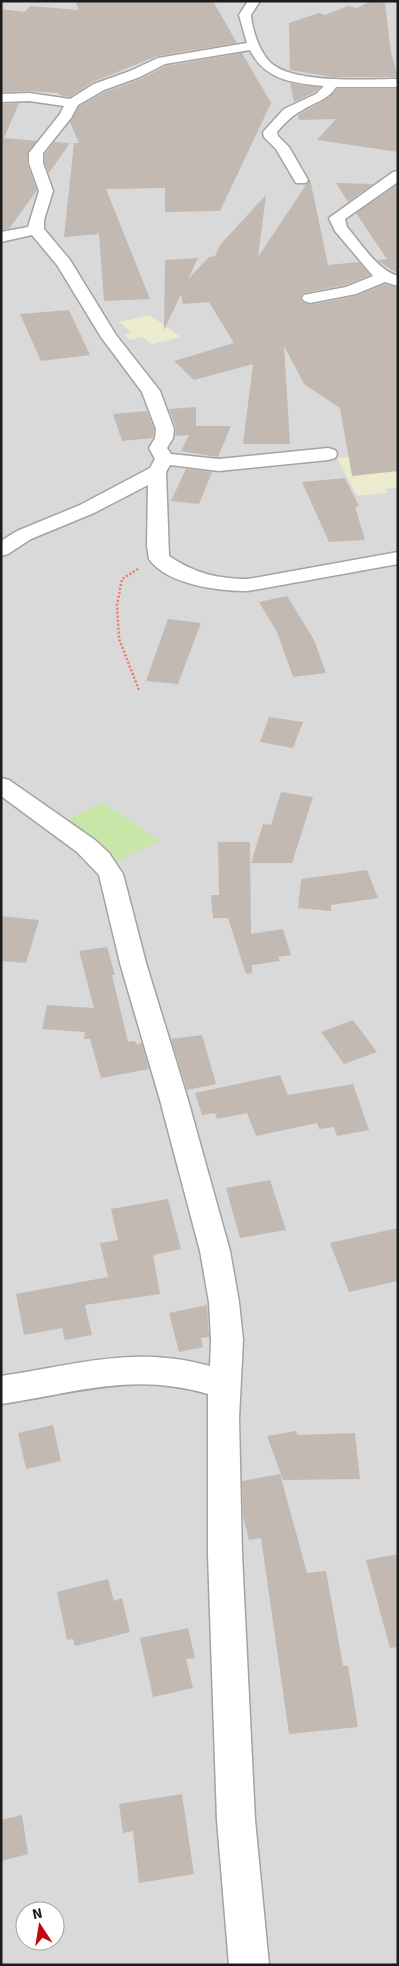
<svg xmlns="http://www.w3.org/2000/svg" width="399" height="1966" font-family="Signika,sans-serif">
	<rect width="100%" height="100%" fill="#ede9e2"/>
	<path fill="#dad9d9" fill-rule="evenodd" d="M1 1H398V1965H1ZM25 1911H55V1941H25Z"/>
	<g fill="#eaeccd">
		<path d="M150 315 181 337 152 344 142 337 130 340 124 335 131 332 119 322Z"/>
		<path d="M398 453V487L385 489 387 493 357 496 337 458Z"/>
	</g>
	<path fill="#c9e6a9" d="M102 802 160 841 101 869 46 831Z"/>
	<g fill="#c1b9b2">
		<path d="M75 1H213L237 43 157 56 93 82 70 97 59 95 58 93 29 91 1 92V9L25 12 30 6 79 10Z"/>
		<path d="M371 1 385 3 391 52 398 77H332L290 70 289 23 319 13 325 15 348 6 357 8Z"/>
		<path d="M242 53 271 103 220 211 165 212V188L106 189 150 299 104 301 99 234 64 237 74 143H79L70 122 79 106 105 92 141 79 166 66Z"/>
		<path d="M290 83 301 85 320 87 315 92 294 102Z"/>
		<path d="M337 89H398V152L317 140 336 119 299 120 298 115 325 100Z"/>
		<path d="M19 103 4 138 37 141 28 152 27 163 37 190 9 229 1 230V104Z"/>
		<path d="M54 142 70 143 49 173 45 163V154Z"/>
		<path d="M310 179 328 265 359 262 370 275 345 285 304 293 300 297 302 302 310 305 356 296 385 284 398 288V471L352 476 340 408 304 384 284 346 290 444H243L253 364 194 380 174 361 234 343 209 302 183 304 181 294 164 330 165 260 198 258 188 279 209 257 215 256 220 245 266 195 258 257Z"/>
		<path d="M336 183 373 184 348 202Z"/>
		<path d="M398 184V274L377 260 387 259 356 213Z"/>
		<path d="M69 310 90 355 41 361 20 314Z"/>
		<path d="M196 407V426H231L218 457 181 451 189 435 175 436 176 428 169 409Z"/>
		<path d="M147 411 154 429 153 438 122 441 113 414Z"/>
		<path d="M186 469 212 472 199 504 171 501Z"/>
		<path d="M345 478 359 506 355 507 365 540 329 542 302 482Z"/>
		<path d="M287 596 314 640 326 673 293 677 277 632 259 602Z"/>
		<path d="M168 619 201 623 178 684 146 681Z"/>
		<path d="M269 717 303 722 293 748 260 742Z"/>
		<path d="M281 792 313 797 292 863H251L263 824 271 825Z"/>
		<path d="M218 842H250L251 934 283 929 291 955 278 957 280 961 252 965V973L246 974 228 918H213L211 895H219Z"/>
		<path d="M367 870 378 898 331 905V911L298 908 301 879Z"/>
		<path d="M1 916 39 920 26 963 1 961Z"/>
		<path d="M107 947 115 975H112L128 1042 135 1041 136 1044 142 1043 149 1069 101 1078 90 1039H84L85 1032 42 1029 47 1005 94 1008 79 951Z"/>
		<path d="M353 1020 377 1052 344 1064 321 1032Z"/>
		<path d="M202 1035 216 1084 187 1090 171 1039Z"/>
		<path d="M280 1075 288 1095 353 1084 369 1130 337 1136 334 1127 319 1129 317 1123 256 1136 247 1113 217 1119 215 1113 202 1115 195 1093Z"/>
		<path d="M270 1180 286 1230 240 1238 226 1188Z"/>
		<path d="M168 1199 181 1249 153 1255 160 1294 85 1305 92 1335 65 1340 62 1328 24 1335 16 1294 108 1277 100 1243 118 1240 111 1209Z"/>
		<path d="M398 1228V1281L349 1292 330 1243Z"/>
		<path d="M207 1305 209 1337 201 1338 203 1347 179 1352 169 1313Z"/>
		<path d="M53 1425 61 1461 26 1469 18 1433Z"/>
		<path d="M296 1431 297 1435 355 1433 360 1479 283 1480 267 1436Z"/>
		<path d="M280 1474 307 1573 326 1571 343 1666H348L358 1727 289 1734 261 1538 249 1540 243 1516 242 1481Z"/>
		<path d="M398 1554V1647L390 1648 366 1560Z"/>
		<path d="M108 1579 114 1601 122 1598 130 1632 75 1646 73 1639 67 1640 57 1592Z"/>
		<path d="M188 1628 195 1658 186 1659 193 1688 153 1697 140 1638Z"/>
		<path d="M182 1794 194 1874 139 1883 133 1831 123 1833 119 1804Z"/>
		<path d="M22 1815 28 1854 1 1861V1820Z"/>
	</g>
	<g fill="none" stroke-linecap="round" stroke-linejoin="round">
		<g stroke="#a3a3a3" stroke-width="3">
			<g id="street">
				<path d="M248 1H260L251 15C252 30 260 54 272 64 297 84 366 79 398 79V87H336C327 101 314 102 301 111 291 116 284 124 277 132L278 136 289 147 308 180 306 183H296L276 149 264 137 263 132 284 109 316 94 324 86C292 83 265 80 250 50L165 64 140 77 104 90 78 105 71 118 43 153V163L53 191 44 220V229L70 260 116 335 160 391 174 429 173 438 167 448 171 454 219 459 328 448 335 450 337 454 335 458 328 460 219 471 170 465 166 472 169 556C194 573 218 579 248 579L398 552V564L248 591C219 591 167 585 149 559L147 546 148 485 94 513 31 539 8 554 1 556V541L17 531 80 505 150 468 155 459 149 448 155 438 156 429 142 392 101 337 57 265 32 235 1 242V232L28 227 39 191 29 163V153L60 114 64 106 29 101 1 102V94L29 93 70 99 94 84 130 71 158 58 247 43 239 15Z"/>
				<path d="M398 171V182L345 219 347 227C361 243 377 270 398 276V286L385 282 356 294 310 303 304 301 302 298 304 295 346 287 373 276 335 231 329 218 393 172Z"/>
				<path d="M1 778 9 780 95 840 109 853 123 874 146 963 188 1100 230 1251 239 1302 243 1340 239 1418 242 1554 255 1820 269 1965H229L217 1820 208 1554V1394C132 1372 76 1393 1 1404V1376C77 1365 133 1345 210 1366L211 1340 209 1302 200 1251 160 1100 120 963 99 875 77 852 1 796Z"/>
			</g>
		</g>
		<path stroke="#f4776c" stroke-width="2.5" stroke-dasharray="2 2" stroke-linecap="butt" d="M138 569 122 579 117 605 119 639 139 690"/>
		<use href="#street" fill="#fff" fill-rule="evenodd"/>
	</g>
	<rect width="399" height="1966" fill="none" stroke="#1c1c1c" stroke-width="5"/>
	<g transform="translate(40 1926) rotate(348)"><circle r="24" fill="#ffffff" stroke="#a4a4a4"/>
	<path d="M0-4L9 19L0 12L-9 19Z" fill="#c1070c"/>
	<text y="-8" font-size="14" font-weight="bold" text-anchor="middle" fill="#1c1c1c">N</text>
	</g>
</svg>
